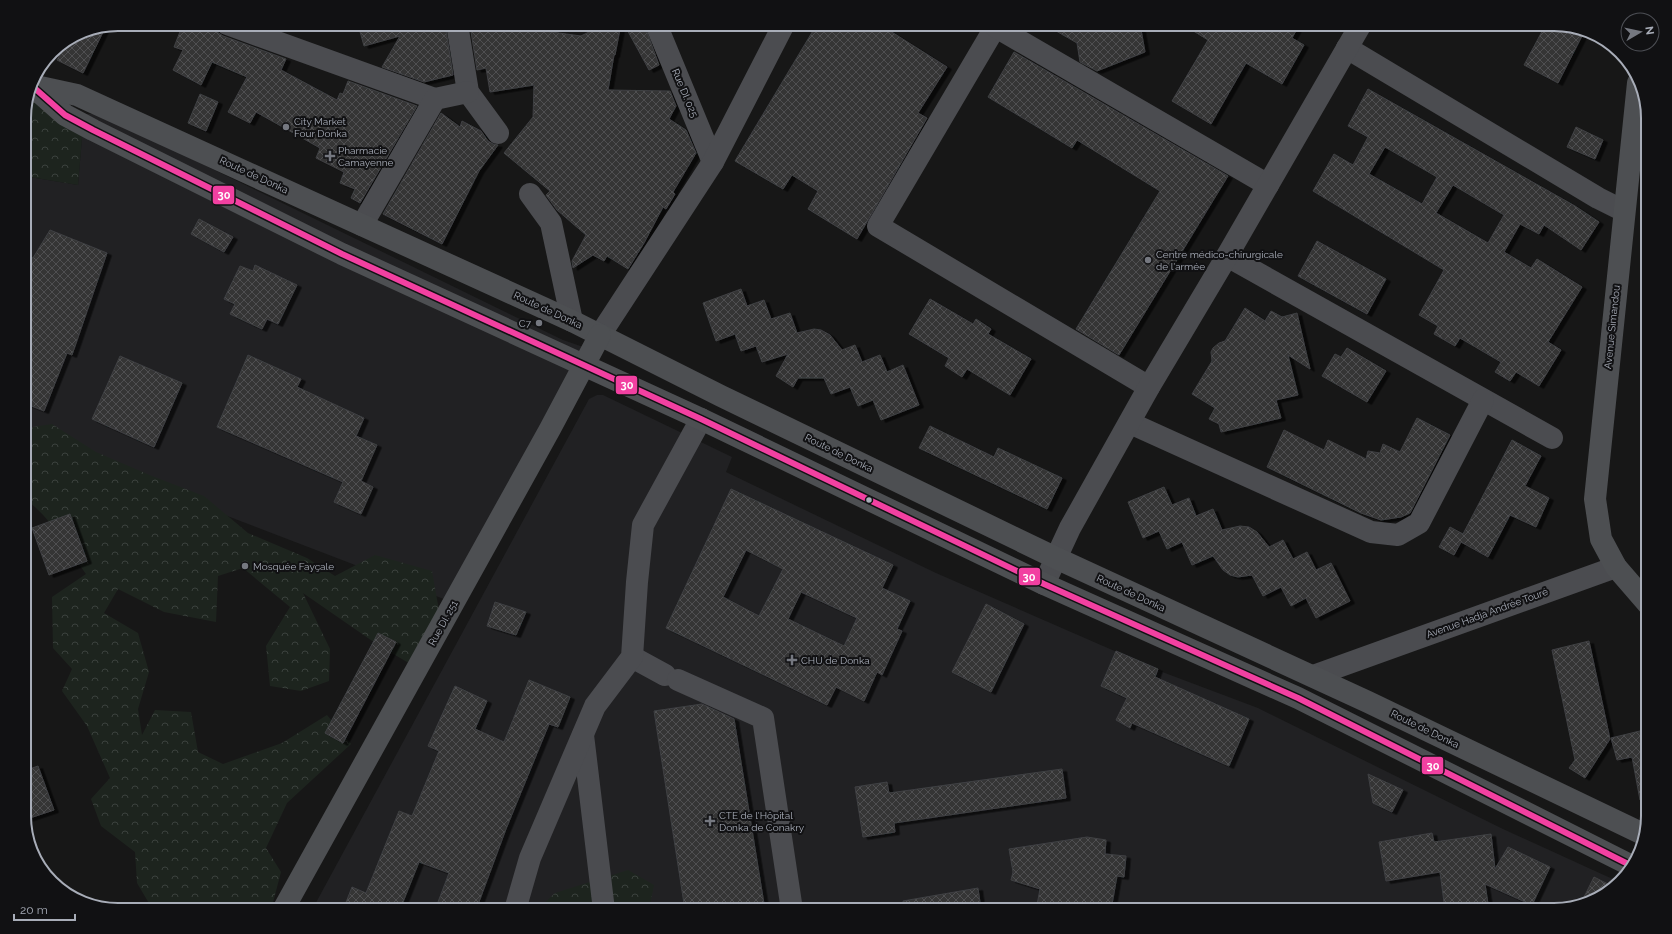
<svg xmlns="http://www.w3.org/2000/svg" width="1672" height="934" font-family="Raleway,sans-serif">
	<defs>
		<pattern id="forest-crowns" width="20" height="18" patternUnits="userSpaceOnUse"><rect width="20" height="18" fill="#1d241e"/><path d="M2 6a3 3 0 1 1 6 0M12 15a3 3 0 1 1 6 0" fill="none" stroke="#3b413d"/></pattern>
		<pattern id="building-cross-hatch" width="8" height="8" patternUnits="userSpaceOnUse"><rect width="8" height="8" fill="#353536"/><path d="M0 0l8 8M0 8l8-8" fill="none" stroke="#4f5051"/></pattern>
		<filter id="shadow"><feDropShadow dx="4.5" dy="2.5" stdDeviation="0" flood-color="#0009"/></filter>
	</defs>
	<rect width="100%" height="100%" fill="#171717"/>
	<g fill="#212123">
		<path d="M84 114H100L563 340 586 348 449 601 24 438V176L78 185Z"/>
		<path d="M597 395H603L732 457 726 472 936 573 1165 673 1258 708 1503 829 1617 881 1601 897 1554 910H312L589 399Z"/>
	</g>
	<g fill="url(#forest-crowns)">
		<path d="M30 87 84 114 78 185 24 176V112Z"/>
		<path d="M52 424 96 452 152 476 204 496 248 533 307 558 335 576 375 555 432 571 443 633 419 669 378 645 303 593 330 649 329 681 301 691 270 686 266 646 290 607 243 568 218 576 216 622 164 612 118 589 104 613 138 633 149 672 138 709 142 735 155 710 191 712 198 752 223 764 282 743 327 715 351 744 287 803 266 848 281 872 271 910H153L137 883 135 852 101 826 91 799 110 778 87 726 62 691 72 669 53 648 52 597 86 574C71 552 47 512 24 499V445L33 427Z"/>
		<path d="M628 870 654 885 649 910H537L555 893Z"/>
	</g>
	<g fill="url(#building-cross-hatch)" stroke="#3f4043" fill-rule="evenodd" filter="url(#shadow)">
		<path d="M183 24H210L215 26 217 32 223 36 286 59 281 70 337 100 340 93 343 94 348 81 417 106 360 203 351 198 355 189 340 183 344 172 316 158 320 148 256 112 250 123 228 112 247 77 212 62 201 85 173 70 183 50 174 47Z"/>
		<path d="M374 24H445L453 75 424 82 382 67 400 36 364 46 359 28Z"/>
		<path d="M482 24H537V30L581 36 605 24H621L615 55H614L608 90 670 91 676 106 669 119 686 130 696 153 673 192 675 194 666 209 663 207 644 243 628 269 607 256 604 261 593 255 573 268 572 261 586 235 557 210 546 195 550 191 504 153 533 117 534 85 490 92 486 68 477 70 470 25Z"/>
		<path d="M624 24H644L659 65 649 70Z"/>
		<path d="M817 24H879L947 67 918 113 927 118 857 239 808 209 818 191 792 175 783 189 735 161Z"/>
		<path d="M1044 24H1140L1145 52 1097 71 1080 62 1077 43Z"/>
		<path d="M1182 24H1289L1297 29 1292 38 1304 45 1282 84 1246 63 1211 124 1172 101 1208 40Z"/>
		<path d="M1546 24H1554L1584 32 1558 83 1524 65Z"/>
		<path d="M106 26 83 73 57 60 67 42 82 31Z"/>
		<path d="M1014 52 1228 176 1119 355 1076 329 1160 191 1077 140 1072 148 988 97Z"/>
		<path d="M1368 89 1575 206 1599 222 1581 250 1544 225 1539 234 1520 224 1504 252 1531 268 1537 259 1582 287 1548 342 1561 350 1539 386 1516 372 1510 381 1495 372 1501 362 1460 338 1455 346 1434 334 1438 326 1419 315 1444 270 1313 191 1334 154 1353 165 1368 137 1348 126ZM1385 147 1437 177 1422 204 1369 174ZM1453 185 1504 215 1488 243 1436 213Z"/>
		<path d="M200 94 218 102 206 131 188 123Z"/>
		<path d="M441 113 460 127 462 121 481 131 488 141 493 144 498 145 479 171 442 244 383 214Z"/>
		<path d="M1576 127 1603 140 1595 159 1567 147Z"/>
		<path d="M199 219 233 237 224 252 191 234Z"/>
		<path d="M50 230 107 253 72 355 67 353 44 411 24 403V255L33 258Z"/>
		<path d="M1317 241 1386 279 1367 314 1298 276Z"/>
		<path d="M255 265 297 285 278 324 267 319 262 329 230 314 235 304 224 299 240 266 253 271Z"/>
		<path d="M741 289 747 306 764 300 771 319 790 313 797 333 814 329 821 330 830 335 842 350 855 345 862 362 880 355 887 372 903 365 919 405 881 420 873 400 858 406 850 387 831 394 824 378H798L793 387 776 376 788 354 762 362 756 346 741 351 735 334 716 341 703 303Z"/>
		<path d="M930 299 973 324 976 319 991 329 988 334 1031 359 1010 395 967 369 962 377 945 366 949 358 909 334Z"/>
		<path d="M1245 308 1265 321 1271 311 1282 317 1297 313 1310 369 1288 355 1298 395 1276 400 1281 418 1221 432 1219 424 1209 419 1215 408 1192 394 1212 361 1211 352 1213 348 1219 343 1225 341Z"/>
		<path d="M1347 348 1386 371 1367 402 1322 376 1335 354 1341 357Z"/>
		<path d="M248 355 301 379 297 387 364 418 356 436 377 445 361 481 373 487 361 514 334 502 343 482 217 427Z"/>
		<path d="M120 356 182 383 154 447 92 419Z"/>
		<path d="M1417 418 1450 435 1410 513 1401 517 1381 520 1361 513 1267 467 1284 430 1324 450 1328 440 1366 459 1368 451 1380 453 1383 444 1400 452Z"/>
		<path d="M930 426 994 457 998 448 1062 478 1047 509 919 448Z"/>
		<path d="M1512 440 1541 456 1525 486 1549 498 1536 527 1510 515 1488 557 1461 542 1454 555 1439 547 1450 527 1463 534Z"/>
		<path d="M1164 487 1172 505 1189 498 1196 516 1213 509 1222 530 1240 526 1249 527 1257 532 1269 547 1283 540 1293 559 1307 552 1316 570 1331 563 1350 601 1316 618 1306 598 1291 606 1281 587 1263 596 1252 575 1238 577 1230 575 1223 570 1213 556 1192 565 1182 542 1167 549 1159 531 1143 538 1128 502Z"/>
		<path d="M731 489 893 565 882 588 910 601 897 629 902 631 882 675 877 672 864 701 836 687 827 705 666 628ZM746 550 783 569 759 616 723 597ZM801 592 857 618 844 646 788 619Z"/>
		<path d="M70 514 87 561 49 575 32 528Z"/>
		<path d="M495 602 526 612 516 635 487 626Z"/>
		<path d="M986 604 1024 624 991 692 952 672Z"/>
		<path d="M378 633 396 642 343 743 325 733Z"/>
		<path d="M1589 641 1610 739 1585 778 1569 768 1575 760 1552 650Z"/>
		<path d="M1116 651 1158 669 1155 677 1249 719 1229 766 1132 723 1130 728 1116 720 1127 698 1101 686Z"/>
		<path d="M529 680 570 697 558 727 549 724 506 829 476 910H435L449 873 419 862 401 907 408 910H343L352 887 366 893 399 811 412 816 439 751 428 746 455 686 487 701 475 729 504 742Z"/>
		<path d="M702 704 734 719 765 910H685L654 711Z"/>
		<path d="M1648 729V799L1640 800 1632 757 1617 760 1611 738Z"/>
		<path d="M38 766 54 810 24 820V771Z"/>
		<path d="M1062 769 1066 798 894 823 895 832 863 837 855 787 887 782 889 793Z"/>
		<path d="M1368 774 1403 790 1392 812 1373 803Z"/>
		<path d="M1432 833 1434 842 1491 834 1495 869 1508 847 1550 867 1532 905 1485 884 1489 910H1445L1440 872 1386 881 1379 842Z"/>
		<path d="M1087 837 1106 840 1105 854 1126 856 1124 877 1117 876 1111 910H1036L1040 889 1011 880 1013 872 1009 849Z"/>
		<path d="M1594 877 1612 886 1601 897 1581 903Z"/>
		<path d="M978 888 981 910H904L903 901Z"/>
	</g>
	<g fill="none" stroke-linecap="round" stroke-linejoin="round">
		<g stroke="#4b4c50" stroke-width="22">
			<path d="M227 24 435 99"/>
			<path d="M457 24 468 92 498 133"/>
			<path d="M656 24 713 162"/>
			<path d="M997 24 878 226 1149 387"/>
			<path d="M996 27 1268 185"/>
			<path d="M1347 48 1598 198 1624 211"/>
			<path d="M530 194 551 223 572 321"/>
			<path d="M362 225 435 99 468 92"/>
			<path d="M1227 256 1552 438"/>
			<path d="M600 335 713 162 784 24"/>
			<path d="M1130 423 1371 532 1398 535 1419 523 1483 400"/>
			<path d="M1044 584 1070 528 1149 387 1227 256 1361 24"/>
			<path d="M632 657 665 675"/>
			<path d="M1313 676 1616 567"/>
			<path d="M678 680 763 718 792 910"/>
			<path d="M583 735 604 910"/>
			<path d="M515 910 530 858 595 706 632 657 637 582 643 525 701 419"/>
		</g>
		<g stroke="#4d4f52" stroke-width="22">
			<path d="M1638 83 1595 499 1601 539 1616 567 1648 604"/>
			<path d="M31 85 65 115 93 130 342 254 701 419 1044 584 1298 698 1632 866"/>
			<path d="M31 85 77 95 572 321 721 396 1056 558 1368 702 1643 834"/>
			<path d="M283 910 550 429 600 335"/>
		</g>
		<g stroke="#111113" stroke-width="9">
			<path id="bus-1" d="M31 85 65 115 93 130 342 254 701 419 1044 584 1298 698 1632 866"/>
		</g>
		<use href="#bus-1" stroke="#f240a1" stroke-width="6"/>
	</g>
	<g fill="#757880" stroke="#111113" stroke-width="1.5">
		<circle cx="286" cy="127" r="4"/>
		<path d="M328 150h4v4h4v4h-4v4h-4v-4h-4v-4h4z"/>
		<circle cx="1148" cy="260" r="4"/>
		<circle cx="539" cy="323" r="4"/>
		<circle cx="245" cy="566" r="4"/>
		<path d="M790 654h4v4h4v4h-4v4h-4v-4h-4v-4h4z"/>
		<path d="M708 815h4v4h4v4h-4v4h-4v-4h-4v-4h4z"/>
	</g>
	<circle fill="#a8adb8" stroke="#111113" stroke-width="1.5" cx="869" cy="500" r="3.5"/>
	<g text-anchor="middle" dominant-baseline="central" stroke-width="4" stroke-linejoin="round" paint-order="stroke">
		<g font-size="10" fill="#a8adb8" stroke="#111113">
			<text transform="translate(685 93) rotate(67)">Rue DI. 025</text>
			<text transform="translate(254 175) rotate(25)">Route de Donka</text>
			<text transform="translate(548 310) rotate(25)">Route de Donka</text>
			<text transform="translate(1612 327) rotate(-84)">Avenue Simandou</text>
			<text transform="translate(839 453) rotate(26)">Route de Donka</text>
			<text transform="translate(1131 593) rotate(25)">Route de Donka</text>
			<text transform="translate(1487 613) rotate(-20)">Avenue Hadja Andrée Touré</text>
			<text transform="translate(443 623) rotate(-61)">Rue DI. 251</text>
			<text transform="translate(1425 729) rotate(26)">Route de Donka</text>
		</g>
		<g font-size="10" fill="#a8adb8" stroke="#111113" text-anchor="start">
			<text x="294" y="121">City Market<tspan x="294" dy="12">Four Donka</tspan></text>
			<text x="338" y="150">Pharmacie<tspan x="338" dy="12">Camayenne</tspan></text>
			<text x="1156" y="254">Centre médico-chirurgicale<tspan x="1156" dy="12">de l'armée</tspan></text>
			<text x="531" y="323" text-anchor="end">C7</text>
			<text x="253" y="566">Mosquée Fayçale</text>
			<text x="801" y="660">CHU de Donka</text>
			<text x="719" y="815">CTE de l'Hôpital<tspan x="719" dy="12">Donka de Conakry</tspan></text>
		</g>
	</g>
	<path d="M0 0H1672V934H0ZM118 31H1554A87 87 0 0 1 1641 118V816A87 87 0 0 1 1554 903H118A87 87 0 0 1 31 816V118A87 87 0 0 1 118 31Z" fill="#111113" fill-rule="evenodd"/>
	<path fill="none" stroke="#a8adb8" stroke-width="2" d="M118 31H1554A87 87 0 0 1 1641 118V816A87 87 0 0 1 1554 903H118A87 87 0 0 1 31 816V118A87 87 0 0 1 118 31Z"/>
	<g stroke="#111113" stroke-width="1.5">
		<rect x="212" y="185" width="23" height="20" rx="4" fill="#f240a1"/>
		<rect x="615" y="375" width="23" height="20" rx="4" fill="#f240a1"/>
		<rect x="1018" y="567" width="23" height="19" rx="4" fill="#f240a1"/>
		<rect x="1421" y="756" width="23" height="19" rx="4" fill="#f240a1"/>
	</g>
	<g font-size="11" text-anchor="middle" font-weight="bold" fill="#fff">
		<text x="224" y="199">30</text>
		<text x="627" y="389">30</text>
		<text x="1029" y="581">30</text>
		<text x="1433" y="770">30</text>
	</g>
	<g transform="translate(1640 32) rotate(81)"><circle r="19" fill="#111113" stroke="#4d4f55"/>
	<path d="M0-3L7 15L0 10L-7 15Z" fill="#757880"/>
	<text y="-6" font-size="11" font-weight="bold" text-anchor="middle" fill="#a8adb8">N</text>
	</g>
	<path d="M14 914v6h61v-6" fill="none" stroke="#a8adb8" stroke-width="2"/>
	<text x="20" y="914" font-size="12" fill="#a8adb8" stroke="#111113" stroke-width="3" paint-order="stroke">20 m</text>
</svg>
